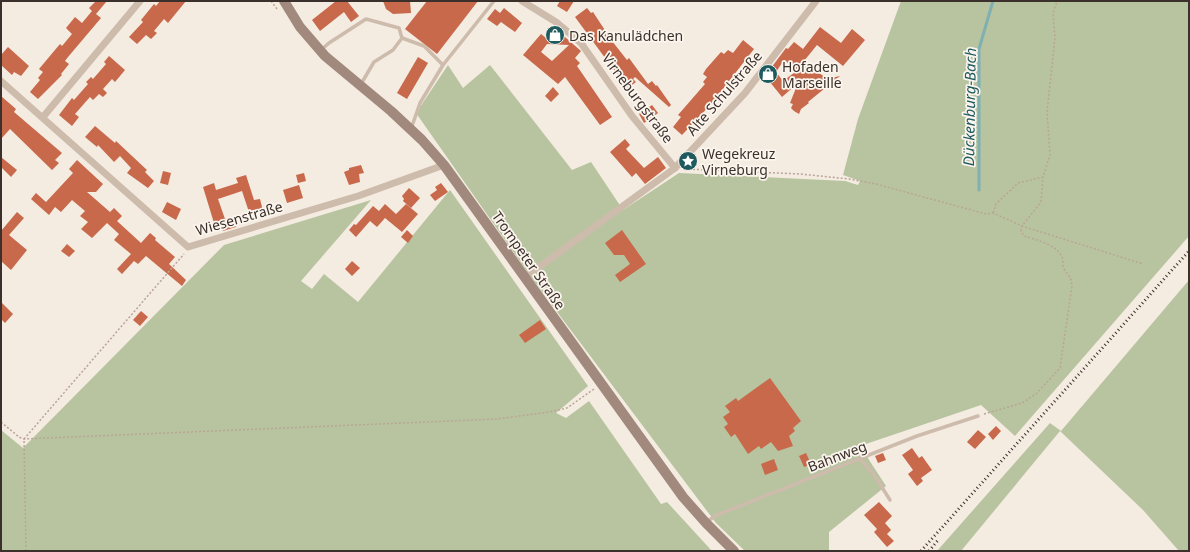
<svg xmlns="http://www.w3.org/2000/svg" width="1190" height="552" font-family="'Noto Sans',sans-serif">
	<rect width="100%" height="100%" fill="#f4ebe1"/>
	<g fill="#b8c4a0">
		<path d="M901 1H1189V236L1015 436 981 405 860 446 886 486 829 532V551H745L716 523 533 280 416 113 448 65 463 88 490 65 572 170 591 162 623 210 679 173 845 181 858 185 860 181 843 175 858 119Z"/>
		<path d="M450 190 588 386 556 413 566 418 589 401 661 504 667 502 712 551H1V430L23 448 224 245 371 200 301 281 312 289 324 274 358 302Z"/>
		<path d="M1189 280V551H1179L1143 510 1060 431 961 551H937L1050 423 1061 431Z"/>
	</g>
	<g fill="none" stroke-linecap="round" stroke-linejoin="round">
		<path stroke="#7fb0b2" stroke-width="3" d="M979 190V49L993 1"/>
	</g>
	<g fill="#c8694b" fill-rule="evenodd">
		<path d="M96 1H107L96 14 101 18 68 57 65 61 69 64 61 74 62 75 38 99 30 92 40 80 38 78 43 72 39 69 60 44 62 46 72 34 66 28 75 17 82 23 92 11 89 8Z"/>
		<path d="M160 1H186L168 23 164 19 154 31 157 33 151 39 146 35 137 44 129 37 143 22 141 20 154 4 156 6Z"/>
		<path d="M336 1H347L359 16 351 22 344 12 320 31 312 20Z"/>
		<path d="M383 1H410L411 13 393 14 386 9Z"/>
		<path d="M427 1H478L437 54 405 29Z"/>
		<path d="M560 1H574L567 12 557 6Z"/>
		<path d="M504 8 522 23 515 32 501 22 497 26 487 19 495 9 500 13Z"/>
		<path d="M587 8 591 13 593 12 612 41 627 60 629 58 648 84 652 81 656 86 657 85 671 105 669 107 635 77 633 79 636 82 628 88 622 81 575 17Z"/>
		<path d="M820 27 841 43 852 29 865 40 843 66 817 45 804 61 827 79 840 76 808 102 809 103 801 109 799 114 794 111 791 108 793 104 790 103 798 83 782 97 765 76 786 48 788 49 794 42 803 49ZM784 60 798 70 783 81 776 72Z"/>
		<path d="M557 30 581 51 575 58 580 63 577 66 612 117 600 125 565 77 558 84 523 55 541 34 546 38ZM547 44 569 45 552 61 541 52Z"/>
		<path d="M743 40 754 49 712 103 682 135 673 127 681 117 678 115 705 84 703 82 707 77 703 74 706 69 721 52 724 54 728 50 733 53Z"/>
		<path d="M8 47 29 66 21 76 14 72 12 75 1 65V55Z"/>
		<path d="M109 56 125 70 115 82 112 79 103 89 107 93 103 97 99 94 93 100 90 97 75 114 79 117 72 126 59 115 72 98 74 100 88 84 86 82 91 77 93 79 106 64 104 62Z"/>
		<path d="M418 57 428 63 407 99 397 93Z"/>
		<path d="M553 87 559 94 551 102 545 96Z"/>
		<path d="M1 96 16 109 14 112 62 153 55 160 59 163 52 170 10 129 1 139Z"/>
		<path d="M652 105 658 113 644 123 639 114Z"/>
		<path d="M95 126 115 143 116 141 147 170 145 172 154 181 148 188 127 173 131 168 120 156 114 162 98 145 97 147 85 137Z"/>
		<path d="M625 139 630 145 626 149 644 168 658 157 666 168 645 184 636 173 632 177 610 152Z"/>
		<path d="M1 157 17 170 11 177 1 167Z"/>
		<path d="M77 160 103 184 96 192H87L110 212 114 208 122 216 117 221 141 243 150 233 156 238 155 240 175 257 169 264 186 280 182 286 146 256 138 264 134 261 122 274 117 269 131 254 114 240 119 234 107 223 92 238 81 229 88 222 80 216 85 211 72 200 61 212 55 207 49 215 31 199 36 193 46 202 73 173 69 169Z"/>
		<path d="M361 165 364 173 359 174 360 182 349 185 344 172 349 170V168Z"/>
		<path d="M163 171 171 173 168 185 160 183Z"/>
		<path d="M304 173 306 181 298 183 296 175Z"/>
		<path d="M246 175 254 200 260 199 263 211 250 215 242 191 218 199 225 219 233 217 236 227 223 231 220 221 214 223 203 187 214 183 216 190 238 183 236 178Z"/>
		<path d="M441 183 448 192 435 201 430 195 437 190 435 187Z"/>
		<path d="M299 185 303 198 287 203 283 190Z"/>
		<path d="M409 188 420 198 411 208 403 201 404 199 402 196Z"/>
		<path d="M167 202 181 209 176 220 162 212Z"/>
		<path d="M385 204 396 214 406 204 418 214 402 232 385 218 377 227 370 221 356 237 349 230 354 224 356 225 373 206 379 211Z"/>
		<path d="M17 212 24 218 9 235 27 250 11 270 1 261V231Z"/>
		<path d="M407 230 413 236 408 243 401 237Z"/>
		<path d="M622 230 646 264 620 282 615 275 630 264 624 255H614L605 243Z"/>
		<path d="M67 244 75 251 69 257 61 251Z"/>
		<path d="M352 261 360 268 352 276 345 269Z"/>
		<path d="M1 302 13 314 5 323 1 319Z"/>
		<path d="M141 311 148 317 140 326 133 320Z"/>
		<path d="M540 320 546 329 525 343 519 335Z"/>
		<path d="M770 378 801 421 793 428 795 431 789 436 793 446 778 451 771 442 761 449 759 446 748 454 735 434 731 437 724 427 728 424 723 417 730 412 725 406 736 398 738 401Z"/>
		<path d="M996 426 1001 431 993 440 988 434Z"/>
		<path d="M978 430 986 437 975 449 967 442Z"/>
		<path d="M912 448 919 458 922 456 932 470 921 478 923 481 917 486 908 474 913 470 902 455Z"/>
		<path d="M806 453 811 464 804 467 799 456Z"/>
		<path d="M883 453 886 460 878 463 875 456Z"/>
		<path d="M774 459 778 470 765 475 761 464Z"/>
		<path d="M879 502 892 516 885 523 891 530 887 534 894 541 887 547 874 532 877 529 864 515Z"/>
	</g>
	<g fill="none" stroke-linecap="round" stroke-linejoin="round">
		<g stroke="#b9a596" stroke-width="1.5" stroke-dasharray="2 2" stroke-linecap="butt">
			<path d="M271 1 277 9"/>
			<path d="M685 169 800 174 849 179 876 184 986 214 993 213 1022 226 1143 264"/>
			<path d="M993 213 996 204 1018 183 1043 177 1050 155 1047 112 1055 38 1053 14 1057 1"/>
			<path d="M984 414 1022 403 1036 394 1060 368 1072 286C1071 276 1069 277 1064 269 1062 266 1064 261 1062 257 1056 244 1036 240 1024 236L1021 231 1022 226 1041 202 1043 177"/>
			<path d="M1 422 19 437 24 439 497 419 549 412 567 408 594 389"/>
			<path d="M26 551 24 439 184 254"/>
		</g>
		<g stroke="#cdbbac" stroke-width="3.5">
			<path d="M402 38 424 46 443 65"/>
			<path d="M321 50 329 43 366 19 399 28 402 38 393 50 374 62 361 84"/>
			<path d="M411 129 420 103 443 65 494 1"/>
			<path d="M860 459 873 473 890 500"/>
			<path d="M706 522 717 515 917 436 978 416"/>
		</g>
		<g stroke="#cdbbac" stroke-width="7">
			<path d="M522 1 556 22 581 43 632 116 675 168"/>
			<path d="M1 81 188 247 358 196 444 165"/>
			<path d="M43 117 140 1"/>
			<path d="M524 278 675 168 745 93 816 1"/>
		</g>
		<path stroke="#a18a7d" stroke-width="10" d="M284 1 300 27 325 56 391 111 422 140 444 165 683 497 706 523 734 551"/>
		<g stroke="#3b302b" stroke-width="3" stroke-dasharray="1 3" stroke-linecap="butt">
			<path d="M921 551 1189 251"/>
			<path d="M929 551 939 539"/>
		</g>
	</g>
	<defs>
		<g id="shop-disc" transform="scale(1)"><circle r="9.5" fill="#1f5a5e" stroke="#fbf5ee"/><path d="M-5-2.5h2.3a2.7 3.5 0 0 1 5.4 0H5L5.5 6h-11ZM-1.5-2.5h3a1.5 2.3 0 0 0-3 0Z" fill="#fff"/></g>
		<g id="sight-disc" transform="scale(1)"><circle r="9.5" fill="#1f5a5e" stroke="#fbf5ee"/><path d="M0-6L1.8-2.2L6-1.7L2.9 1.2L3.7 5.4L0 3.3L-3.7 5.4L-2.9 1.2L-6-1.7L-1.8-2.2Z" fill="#fff"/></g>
	</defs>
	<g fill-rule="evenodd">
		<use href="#shop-disc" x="555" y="35"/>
		<use href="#shop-disc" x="768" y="74"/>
		<use href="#sight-disc" x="688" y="161"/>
	</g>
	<g text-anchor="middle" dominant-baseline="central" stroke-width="3.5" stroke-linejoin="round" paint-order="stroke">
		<g font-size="14" fill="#3b302b" stroke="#fbf5ee" text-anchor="start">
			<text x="569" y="35">Das Kanulädchen</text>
			<text x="782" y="66">Hofaden<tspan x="782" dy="16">Marseille</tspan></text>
			<text x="702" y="153">Wegekreuz<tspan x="702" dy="16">Virneburg</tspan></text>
		</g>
		<g font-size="14" fill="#3b302b" stroke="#fbf5ee">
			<text transform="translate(724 93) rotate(-49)">Alte Schulstraße</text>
			<text transform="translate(638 98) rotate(53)">Virneburgstraße</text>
			<text transform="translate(239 218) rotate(-16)">Wiesenstraße</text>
			<text transform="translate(529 260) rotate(55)">Trompeter Straße</text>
			<text transform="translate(837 456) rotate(-21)">Bahnweg</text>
		</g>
		<g font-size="15" font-style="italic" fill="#1f5a5e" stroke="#fbf5ee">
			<text transform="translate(969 107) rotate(-89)">Dückenburg-Bach</text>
		</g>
	</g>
	<rect width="1190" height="552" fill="none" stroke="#3b302b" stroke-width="4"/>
</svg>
